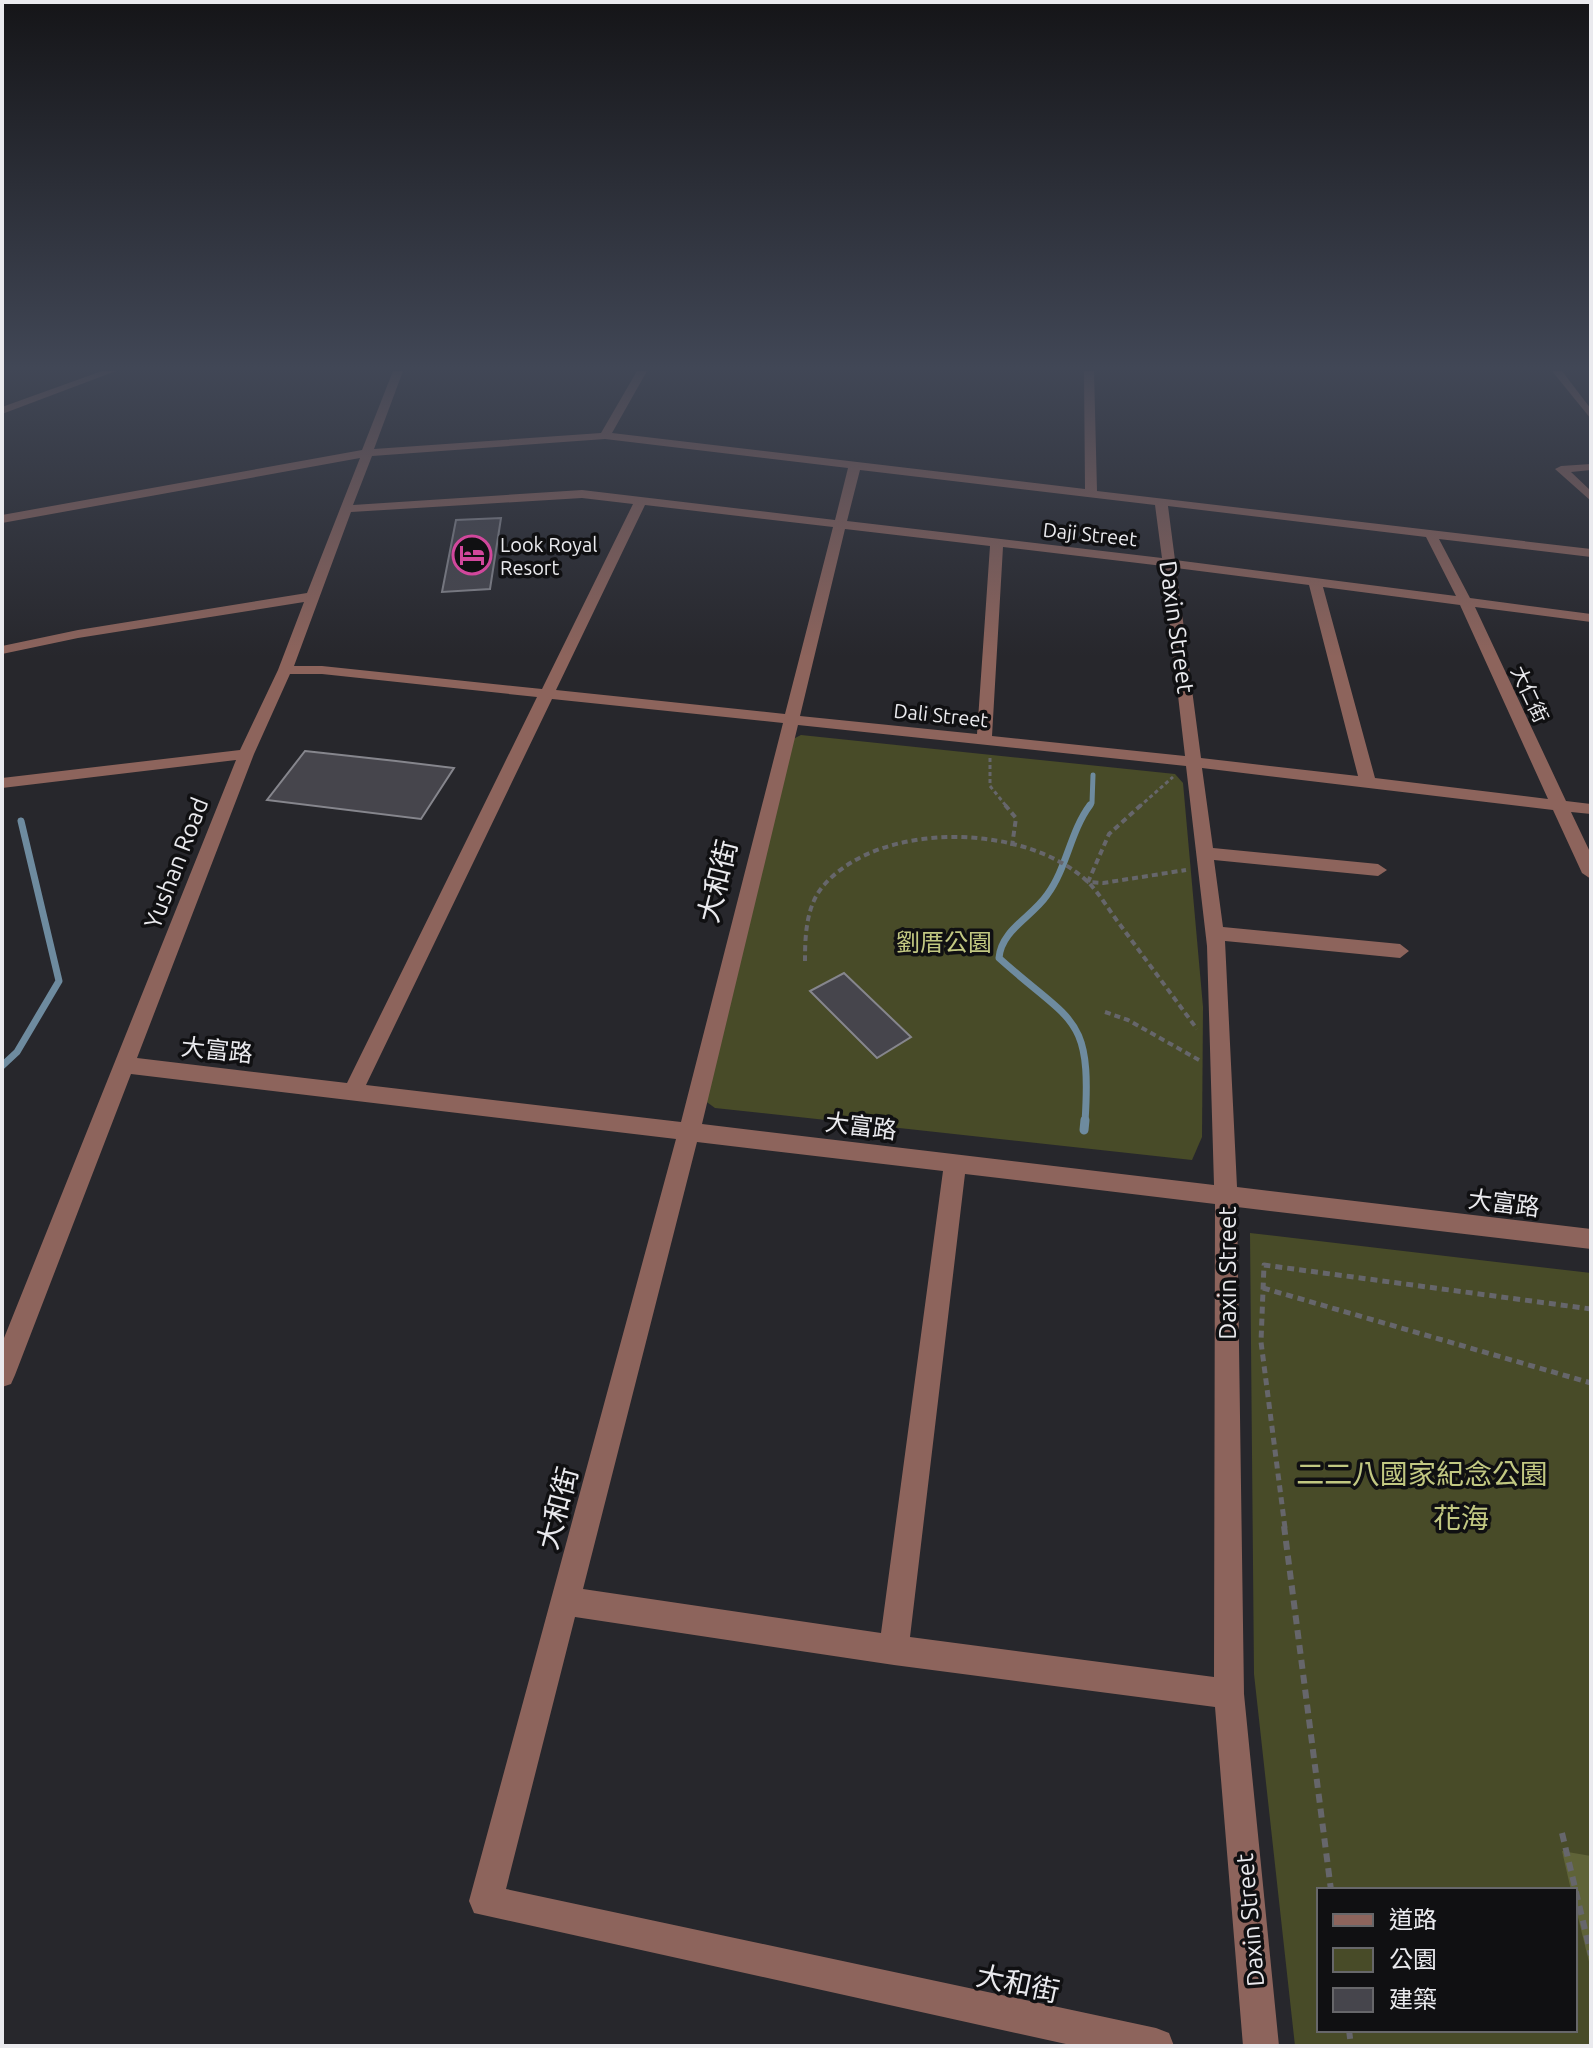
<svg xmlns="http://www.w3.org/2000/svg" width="1593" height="2048" font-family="Ubuntu,'Noto Sans TC',sans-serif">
	<rect width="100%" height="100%" fill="#27272c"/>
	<g fill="#484b28" fill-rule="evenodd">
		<path d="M801 735 1175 774 1183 783 1203 1007 1202 1137 1192 1160 715 1108 697 1095 787 742Z"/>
		<path d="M1250 1233 1591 1273V2046H1295L1254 1674ZM1319 1890H1575V2030H1319Z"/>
	</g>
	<path fill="#5f6338" d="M1562 1851 1591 1856V1970L1575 1905V1890H1571Z"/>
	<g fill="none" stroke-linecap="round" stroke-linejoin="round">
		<path stroke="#6e8b9f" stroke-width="5" d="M1089 807 1092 803 1093 775"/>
		<g stroke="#6e8b9f" stroke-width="7">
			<path d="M2 1066 17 1052 59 981 21 821"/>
			<path d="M1085 1122C1092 1013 1072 1024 999 958 1001 930 1032 917 1047 895 1067 868 1070 832 1090 805"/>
		</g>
		<path stroke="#6e8b9f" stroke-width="9" d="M1084 1130 1085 1120"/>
	</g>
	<g fill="#46454c" stroke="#86868d" stroke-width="2">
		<path d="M501 518 490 589 442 592 456 520Z"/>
		<path d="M305 751 396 761 454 768 421 819 267 800Z"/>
		<path d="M844 973 911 1037 877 1058 810 991Z"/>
	</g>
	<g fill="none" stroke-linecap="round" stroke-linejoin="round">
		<g stroke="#66666b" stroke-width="3" stroke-dasharray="4 3" stroke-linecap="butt">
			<path d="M990 758V786L1007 807"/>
			<path d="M1139 807 1173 777"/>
		</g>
		<g stroke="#66666b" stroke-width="4" stroke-dasharray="6 4" stroke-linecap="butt">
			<path d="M1005 805 1016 818 1012 846"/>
			<path d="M1141 805 1109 834 1088 882 1103 883 1186 870"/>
			<path d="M805 961C805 936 806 905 824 885 881 820 1026 823 1088 882 1100 894 1110 912 1121 926 1146 960 1172 995 1197 1029"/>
			<path d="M1105 1012 1128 1020 1199 1060"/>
		</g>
		<g stroke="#66666b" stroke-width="5" stroke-dasharray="7 5" stroke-linecap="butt">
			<path d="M1263 1288 1591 1383"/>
			<path d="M1285 1528 1261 1342 1264 1265 1591 1309"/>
		</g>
		<g stroke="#66666b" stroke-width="6" stroke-dasharray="9 6" stroke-linecap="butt">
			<path d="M1284 1526 1331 1890"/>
			<path d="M1562 1833 1591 1955"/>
			<path d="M1349 2030 1351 2046"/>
		</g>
		<g fill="#8d645c" fill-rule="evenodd">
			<path d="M102 371H116L2 414V407Z"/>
			<path d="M393 371H403L374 449 601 433 637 371H647L612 433 1085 489 1084 371H1094L1097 491 1591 549V557L1439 539 1470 598 1591 614V622L1475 607 1566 801 1591 804V814L1571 812 1591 854V879L1582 873 1553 810 1202 768 1213 848 1378 864 1387 870 1378 876 1214 860 1223 927 1400 944 1409 951 1400 958 1225 941 1237 1187 1591 1229V1249L1237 1207 1244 1694 1279 2046H1243L1215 1707 894 1665 575 1617 506 1889 1156 2028 1169 2033 1174 2046H1075L474 1913 469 1901 676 1139 131 1074 15 1375 11 1384 2 1387V1343L236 760 2 788V778L240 750 278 670 304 602 78 638 2 654V646L78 630 307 593 360 458 2 523V515L362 450ZM605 439 848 468 835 520 582 490 353 505 372 456ZM860 470 1155 505 1162 558 847 521ZM582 498 633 504 542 689 322 666H294L351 512ZM645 505 833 527 785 714 556 690ZM1168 506 1426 537 1456 596 1175 560ZM845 529 990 546 977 734 800 716ZM1003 547 1163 566 1185 756 992 736ZM1176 568 1309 585 1358 776 1201 758ZM1323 587 1460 605 1548 799 1375 778ZM290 674H322L537 697 347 1083 137 1058 254 754ZM552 699 783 723 681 1122 366 1085ZM798 725 1186 766 1207 946 1214 1185 702 1124ZM697 1142 943 1171 881 1633 583 1589ZM965 1174 1215 1204 1214 1677 910 1637Z"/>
			<path d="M1552 371H1562L1591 409V419Z"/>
			<path d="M1591 464V470L1571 472 1591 491V501L1555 469 1561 466Z"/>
		</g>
	</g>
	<linearGradient id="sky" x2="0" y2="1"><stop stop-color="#151518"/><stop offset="0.56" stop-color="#414756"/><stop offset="1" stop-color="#414756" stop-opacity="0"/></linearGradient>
	<rect width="1593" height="657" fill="url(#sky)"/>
	<defs>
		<g id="hotel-ring" transform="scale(2)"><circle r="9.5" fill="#101012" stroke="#d1479c" stroke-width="1.5"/><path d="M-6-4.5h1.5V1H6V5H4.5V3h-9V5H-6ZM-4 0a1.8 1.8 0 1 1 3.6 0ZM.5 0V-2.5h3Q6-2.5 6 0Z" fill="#d1479c"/></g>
	</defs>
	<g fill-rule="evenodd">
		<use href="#hotel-ring" x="472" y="555"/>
	</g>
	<g text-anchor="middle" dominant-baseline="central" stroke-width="7" stroke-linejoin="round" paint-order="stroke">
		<g font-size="20" fill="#eaeaee" stroke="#101012">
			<text transform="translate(1090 534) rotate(6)">Daji Street</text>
			<text transform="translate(1530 694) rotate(65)">大仁街</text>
			<text transform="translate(941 715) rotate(6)">Dali Street</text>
		</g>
		<g font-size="20" fill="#eaeaee" stroke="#101012" text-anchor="start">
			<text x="500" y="544">Look Royal<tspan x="500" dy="23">Resort</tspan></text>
		</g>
		<g font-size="24" fill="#eaeaee" stroke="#101012">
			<text transform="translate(1177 627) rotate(82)">Daxin Street</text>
			<text transform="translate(176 863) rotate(-69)">Yushan Road</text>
			<text transform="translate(217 1050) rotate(6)">大富路</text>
			<text transform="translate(861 1126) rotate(7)">大富路</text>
			<text transform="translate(1504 1203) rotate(7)">大富路</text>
			<text transform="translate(1227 1273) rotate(-90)">Daxin Street</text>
			<text transform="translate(1250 1920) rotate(-95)">Daxin Street</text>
		</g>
		<g font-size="24" fill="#c2c882" stroke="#101012">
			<text x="944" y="942">劉厝公園</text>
		</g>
		<g font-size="28" fill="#eaeaee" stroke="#101012">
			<text transform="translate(717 881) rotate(-76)">大和街</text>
			<text transform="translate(557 1508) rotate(-75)">大和街</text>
			<text transform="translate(1018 1983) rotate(12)">大和街</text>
		</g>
		<g font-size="28" fill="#c2c882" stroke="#101012">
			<text x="1422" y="1473">二二八國家紀念公園</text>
			<text x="1461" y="1517">花海</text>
		</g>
	</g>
	<rect width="1593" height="2048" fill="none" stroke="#eaeaee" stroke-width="8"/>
	<rect x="1317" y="1888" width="260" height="144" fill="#101012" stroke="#67676a" stroke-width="2"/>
	<rect x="1333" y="1914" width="40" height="12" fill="#8d645c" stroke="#67676a" stroke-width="2"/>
	<text x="1389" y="1928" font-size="24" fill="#eaeaee">道路</text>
	<rect x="1333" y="1948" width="40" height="24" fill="#484b28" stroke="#67676a" stroke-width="2"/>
	<text x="1389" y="1968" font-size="24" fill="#eaeaee">公園</text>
	<rect x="1333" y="1988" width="40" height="24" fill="#46454c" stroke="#67676a" stroke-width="2"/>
	<text x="1389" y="2008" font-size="24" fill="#eaeaee">建築</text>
</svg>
